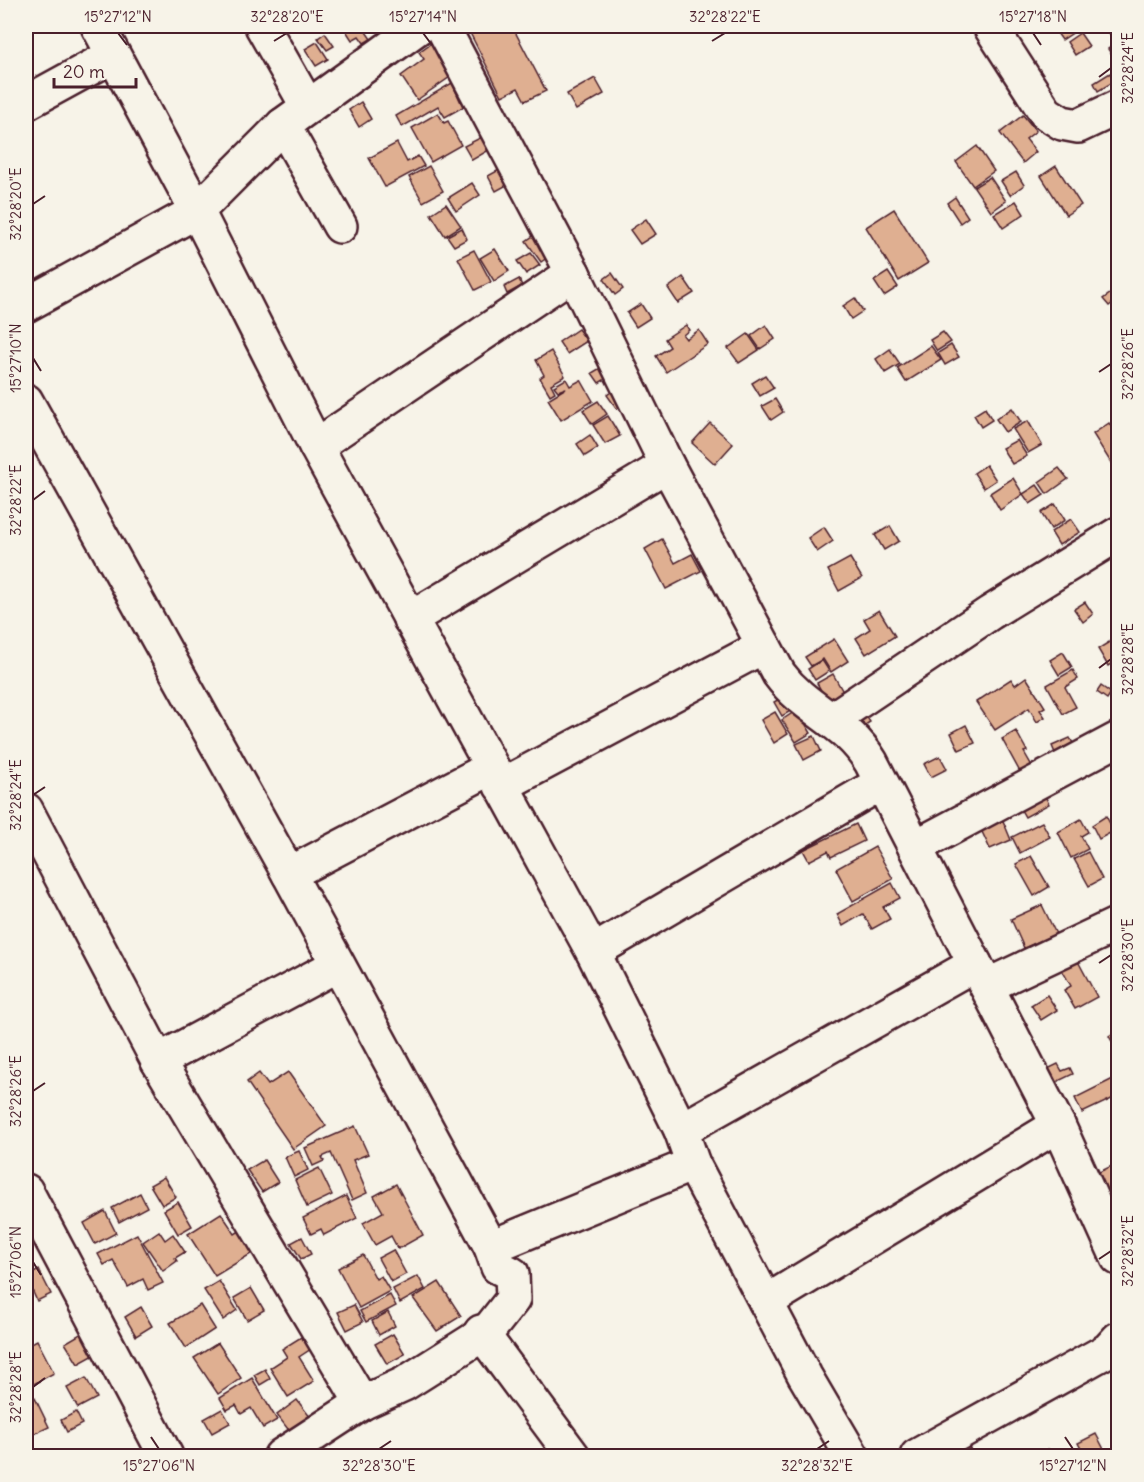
<svg xmlns="http://www.w3.org/2000/svg" width="1144" height="1482" font-family="Delius,sans-serif">
	<rect width="100%" height="100%" fill="#f7f3e8"/>
	<filter id="ink" filterUnits="userSpaceOnUse"><feTurbulence type="fractalNoise" baseFrequency=".0167" numOctaves="2"/><feDisplacementMap in="SourceGraphic" scale="12" xChannelSelector="R" yChannelSelector="G"/><feConvolveMatrix kernelMatrix="1 2 1 2 8 2 1 2 1" color-interpolation-filters="sRGB"/></filter>
	<g filter="url(#ink)">
		<g fill="#dfaf91" stroke="#4a1f2b" stroke-width="1.5">
			<path d="M343 26H362L371 39 364 43 359 36 352 40Z"/>
			<path d="M470 26H512L546 91 525 101 518 88 502 96 467 27Z"/>
			<path d="M1052 26H1074L1077 30 1062 40Z"/>
			<path d="M1104 26H1118V37L1117 34 1112 37Z"/>
			<path d="M325 33 334 46 327 50 318 38Z"/>
			<path d="M1080 33 1089 46 1075 55 1067 42Z"/>
			<path d="M434 41 450 64 444 68 450 77 417 100 401 76 424 59 419 52Z"/>
			<path d="M317 42 328 59 316 66 305 49Z"/>
			<path d="M1115 44 1118 50 1116 62 1108 49Z"/>
			<path d="M1110 73 1115 81 1098 91 1094 83Z"/>
			<path d="M595 78 604 94 576 110 567 94Z"/>
			<path d="M452 83 463 107 445 117 438 106 402 127 396 116Z"/>
			<path d="M361 102 371 119 359 127 349 110Z"/>
			<path d="M438 113 444 123 448 121 461 145 431 162 412 128Z"/>
			<path d="M1023 115 1036 131 1026 139 1036 152 1023 163 1000 133Z"/>
			<path d="M482 137 489 150 472 160 464 146Z"/>
			<path d="M397 143 407 162 418 156 424 166 385 187 369 158Z"/>
			<path d="M977 146 994 171 973 186 956 162Z"/>
			<path d="M429 166 443 191 423 202 409 177Z"/>
			<path d="M1056 166 1081 205 1066 215 1041 176Z"/>
			<path d="M499 170 507 185 496 191 488 176Z"/>
			<path d="M1016 172 1024 185 1010 195 1001 181Z"/>
			<path d="M990 177 1006 201 991 212 974 187Z"/>
			<path d="M472 183 480 195 456 211 448 198Z"/>
			<path d="M955 197 968 217 960 223 947 203Z"/>
			<path d="M1016 201 1024 214 1003 228 994 214Z"/>
			<path d="M446 204 461 226 445 236 431 214Z"/>
			<path d="M894 209 928 263 899 281 866 227Z"/>
			<path d="M646 219 656 234 640 244 630 230Z"/>
			<path d="M462 228 467 239 454 246 447 236Z"/>
			<path d="M536 234 551 255 541 262 526 241Z"/>
			<path d="M495 249 509 271 494 281 480 258Z"/>
			<path d="M474 250 491 282 475 290 458 258Z"/>
			<path d="M531 253 540 265 526 274 517 261Z"/>
			<path d="M888 272 898 287 884 296 874 281Z"/>
			<path d="M612 273 623 289 615 295 604 279Z"/>
			<path d="M683 277 694 293 678 303 668 288Z"/>
			<path d="M519 279 522 286 507 294 504 287Z"/>
			<path d="M1118 288V299L1109 306 1103 299Z"/>
			<path d="M855 298 863 311 851 319 843 306Z"/>
			<path d="M641 304 650 318 636 327 627 313Z"/>
			<path d="M686 325 689 330 683 335 686 339 699 330 708 344 666 372 656 356 670 347 665 339Z"/>
			<path d="M766 325 775 339 760 349 751 336Z"/>
			<path d="M578 329 587 341 567 354 559 342Z"/>
			<path d="M943 332 951 342 937 351 930 340Z"/>
			<path d="M748 334 759 350 739 363 728 348Z"/>
			<path d="M951 345 959 357 945 365 938 353Z"/>
			<path d="M931 346 941 360 906 382 897 368Z"/>
			<path d="M890 349 900 364 885 373 876 359Z"/>
			<path d="M551 351 565 376 551 384 555 392 550 395 540 378 544 375 536 360Z"/>
			<path d="M602 367 609 377 599 383 592 373Z"/>
			<path d="M765 375 774 388 760 396 752 383Z"/>
			<path d="M566 379 570 386 581 380 593 401 561 420 548 399 566 388 558 391 554 386Z"/>
			<path d="M617 388 627 402 617 409 607 395Z"/>
			<path d="M775 399 783 412 771 420 762 406Z"/>
			<path d="M598 401 607 414 592 424 583 410Z"/>
			<path d="M985 408 992 420 981 427 974 415Z"/>
			<path d="M1012 408 1021 422 1005 432 996 419Z"/>
			<path d="M608 416 620 436 605 444 593 425Z"/>
			<path d="M1028 421 1042 445 1028 453 1013 429Z"/>
			<path d="M710 423 733 444 715 464 692 443Z"/>
			<path d="M1109 423 1118 438V474L1093 434Z"/>
			<path d="M590 435 598 448 585 456 577 444Z"/>
			<path d="M1017 440 1027 456 1012 464 1002 448Z"/>
			<path d="M986 465 996 480 984 488 974 473Z"/>
			<path d="M1059 468 1068 479 1047 494 1039 482Z"/>
			<path d="M1013 478 1023 494 1000 510 990 493Z"/>
			<path d="M1037 485 1044 495 1030 504 1023 494Z"/>
			<path d="M1055 504 1065 520 1051 529 1041 513Z"/>
			<path d="M1071 519 1080 532 1059 545 1051 532Z"/>
			<path d="M890 526 899 541 884 550 875 535Z"/>
			<path d="M824 527 833 541 817 552 808 538Z"/>
			<path d="M662 539 675 563 692 554 701 571 666 589 645 549Z"/>
			<path d="M850 558 862 578 839 591 828 570Z"/>
			<path d="M1085 602 1093 614 1083 622 1074 609Z"/>
			<path d="M879 610 895 636 866 654 856 638 870 629 864 619Z"/>
			<path d="M834 639 848 661 831 672 823 659 811 666 805 657Z"/>
			<path d="M1114 639 1118 643V660L1108 666 1098 649Z"/>
			<path d="M1063 652 1072 667 1059 675 1050 660Z"/>
			<path d="M822 660 829 671 815 680 808 669Z"/>
			<path d="M1073 670 1078 679 1065 687 1076 707 1063 714 1047 685Z"/>
			<path d="M833 674 847 699 831 708 817 683Z"/>
			<path d="M1026 677 1045 707 1040 710 1045 717 1037 722 1029 708 995 730 976 702 1011 679 1015 685Z"/>
			<path d="M1101 686 1111 693 1107 699 1097 692Z"/>
			<path d="M786 695 794 709 782 716 774 702Z"/>
			<path d="M862 709 870 722 852 733Z"/>
			<path d="M797 710 811 733 796 742 782 720Z"/>
			<path d="M775 712 788 734 774 743 761 720Z"/>
			<path d="M966 725 975 743 959 750 951 733Z"/>
			<path d="M1016 731 1027 751 1024 752 1032 766 1020 772 1002 739Z"/>
			<path d="M814 736 821 751 804 760 796 744Z"/>
			<path d="M1070 738 1074 745 1055 753 1052 746Z"/>
			<path d="M940 756 947 769 931 777 924 764Z"/>
			<path d="M1041 788 1049 804 1025 817 1016 801Z"/>
			<path d="M999 811 1011 840 990 849 977 821Z"/>
			<path d="M1106 816 1114 831 1099 839 1092 825Z"/>
			<path d="M1081 819 1088 832 1081 836 1088 849 1071 858 1058 832Z"/>
			<path d="M1042 822 1050 837 1020 853 1012 837Z"/>
			<path d="M856 824 864 841 831 857 828 851 809 861 803 850Z"/>
			<path d="M875 847 893 879 853 901 836 869Z"/>
			<path d="M1088 852 1102 879 1089 886 1074 859Z"/>
			<path d="M1031 856 1049 887 1034 896 1016 864Z"/>
			<path d="M892 883 900 898 883 907 890 919 872 929 863 914 843 926 837 914Z"/>
			<path d="M1042 905 1056 934 1024 948 1011 919Z"/>
			<path d="M1072 950 1097 997 1075 1009 1064 990 1071 986 1056 959Z"/>
			<path d="M1047 995 1057 1010 1041 1020 1031 1005Z"/>
			<path d="M1118 1030V1052L1109 1036Z"/>
			<path d="M1058 1064 1062 1071 1070 1068 1073 1074 1046 1087 1039 1073Z"/>
			<path d="M288 1072 326 1126 293 1149 247 1082 259 1073 268 1085Z"/>
			<path d="M1117 1077 1118 1096 1082 1113 1075 1098Z"/>
			<path d="M355 1126 368 1154 353 1160 367 1193 352 1200 331 1153 322 1157 324 1161 313 1166 305 1148Z"/>
			<path d="M299 1151 308 1170 294 1177 285 1157Z"/>
			<path d="M264 1160 278 1182 262 1192 247 1170Z"/>
			<path d="M1118 1163V1195L1110 1199 1097 1173Z"/>
			<path d="M319 1168 332 1195 307 1207 295 1180Z"/>
			<path d="M164 1177 176 1197 162 1205 150 1185Z"/>
			<path d="M396 1184 423 1235 398 1249 391 1236 375 1245 363 1223 383 1212 374 1196Z"/>
			<path d="M140 1193 147 1207 119 1222 112 1208Z"/>
			<path d="M346 1196 357 1218 324 1235 321 1229 311 1234 303 1218Z"/>
			<path d="M178 1202 192 1226 178 1234 164 1210Z"/>
			<path d="M105 1211 116 1233 95 1244 84 1223Z"/>
			<path d="M221 1213 235 1234 246 1227 259 1249 215 1276 188 1234Z"/>
			<path d="M159 1231 165 1240 173 1234 185 1252 175 1258 177 1261 163 1271 143 1242Z"/>
			<path d="M137 1234 163 1283 148 1290 143 1279 128 1287 113 1260 104 1265 98 1254Z"/>
			<path d="M302 1237 311 1254 301 1259 291 1243Z"/>
			<path d="M393 1250 406 1274 391 1282 378 1258Z"/>
			<path d="M363 1255 376 1279 381 1276 390 1291 359 1308 338 1268Z"/>
			<path d="M39 1270 51 1294 37 1301 26 1277Z"/>
			<path d="M418 1276 425 1289 400 1303 393 1289Z"/>
			<path d="M219 1281 237 1310 223 1320 204 1290Z"/>
			<path d="M439 1282 461 1316 437 1331 413 1298Z"/>
			<path d="M251 1288 264 1310 247 1320 234 1298Z"/>
			<path d="M390 1295 396 1306 366 1322 360 1311Z"/>
			<path d="M200 1305 215 1329 186 1348 170 1323Z"/>
			<path d="M354 1305 363 1322 347 1330 338 1312Z"/>
			<path d="M141 1307 152 1326 136 1336 125 1317Z"/>
			<path d="M388 1312 395 1326 379 1335 372 1321Z"/>
			<path d="M94 1326 107 1348 78 1364 65 1343Z"/>
			<path d="M306 1334 314 1347 299 1357 314 1381 288 1397 270 1368 287 1357 282 1349Z"/>
			<path d="M393 1334 405 1354 387 1364 375 1344Z"/>
			<path d="M37 1340 54 1373 28 1387 33 1396 26 1400V1346Z"/>
			<path d="M218 1343 241 1378 218 1394 194 1358Z"/>
			<path d="M265 1369 270 1379 260 1385 254 1375Z"/>
			<path d="M86 1378 97 1398 78 1408 67 1388Z"/>
			<path d="M252 1378 277 1420 263 1428 251 1408 241 1414 236 1405 227 1410 220 1398Z"/>
			<path d="M35 1398 49 1427 32 1435 26 1422V1403Z"/>
			<path d="M297 1400 311 1418 291 1433 277 1415Z"/>
			<path d="M222 1409 230 1423 212 1433 204 1419Z"/>
			<path d="M76 1412 82 1424 67 1432 61 1420Z"/>
			<path d="M1096 1434 1107 1455 1085 1456 1078 1443Z"/>
			<path d="M29 1438 37 1456H26V1440Z"/>
			<path d="M964 1440 973 1454 954 1456 950 1449Z"/>
			<path d="M1048 1449 1053 1456H1036Z"/>
		</g>
		<g fill="none" stroke-linecap="round" stroke-linejoin="round">
			<g stroke="#4a1f2b" stroke-width="38">
				<g id="minor">
					<path d="M98 26 197 211 316 446 593 952 681 1130 693 1164 805 1376 852 1456"/>
					<path d="M262 26 308 107"/>
					<path d="M442 26 573 273 667 465 779 674C807 712 846 720 871 762L1058 1125 1118 1258"/>
					<path d="M990 26 1046 113 1062 123 1078 126 1118 107"/>
					<path d="M26 103 112 56"/>
					<path d="M283 125 340 226"/>
					<path d="M26 305 197 211 283 125 420 26"/>
					<path d="M26 401 289 874 491 1247 498 1267 512 1274 513 1299 491 1327 472 1341 404 1384 362 1403 281 1456"/>
					<path d="M316 446 573 273"/>
					<path d="M410 619 667 465"/>
					<path d="M831 720 990 613 1118 534"/>
					<path d="M501 786 764 646"/>
					<path d="M26 810 158 1061 362 1403"/>
					<path d="M915 847 1118 739"/>
					<path d="M289 874 491 768"/>
					<path d="M593 952 881 783"/>
					<path d="M987 986 1118 924"/>
					<path d="M158 1061 337 965"/>
					<path d="M681 1130 975 964"/>
					<path d="M26 1191 166 1456"/>
					<path d="M491 1247 693 1164"/>
					<path d="M766 1302 1058 1125"/>
					<path d="M481 1332 573 1456"/>
					<path d="M917 1456 1108 1350 1118 1339"/>
				</g>
			</g>
			<use href="#minor" stroke="#f7f3e8" stroke-width="33"/>
		</g>
	</g>
	<path fill="none" stroke="#4a1f2b" stroke-width="2" d="M118 33 127 45M423 33 432 45M1033 33 1041 45M274 41 287 33M712 41 725 33M1099 77 1111 68M33 204 45 196M33 358 41 371M1099 372 1111 364M33 500 45 491M1099 668 1111 659M33 795 45 787M1099 963 1111 955M33 1091 45 1083M1099 1259 1111 1251M33 1262 41 1275M33 1387 45 1378M151 1437 159 1449M1065 1437 1073 1449M379 1449 391 1441M817 1449 829 1441"/>
	<rect width="1144" height="1482" fill="none" stroke="#f7f3e8" stroke-width="66"/>
	<path d="M54 78v9h82v-9" fill="none" stroke="#4a1f2b" stroke-width="3"/>
	<text x="63" y="78" font-size="18" fill="#4a1f2b" stroke="#f7f3e8" stroke-width="4.5" paint-order="stroke">20 m</text>
	<rect x="33" y="33" width="1078" height="1416" fill="none" stroke="#4a1f2b" stroke-width="2"/>
	<g font-size="15" text-anchor="middle" fill="#4a1f2b">
		<text x="118" y="22">15°27'12"N</text>
		<text x="287" y="22">32°28'20"E</text>
		<text x="423" y="22">15°27'14"N</text>
		<text x="725" y="22">32°28'22"E</text>
		<text x="1033" y="22">15°27'18"N</text>
		<text transform="translate(1128 68) rotate(-90)" y="5">32°28'24"E</text>
		<text transform="translate(16 204) rotate(-90)" y="5">32°28'20"E</text>
		<text transform="translate(16 358) rotate(-90)" y="5">15°27'10"N</text>
		<text transform="translate(1128 364) rotate(-90)" y="5">32°28'26"E</text>
		<text transform="translate(16 500) rotate(-90)" y="5">32°28'22"E</text>
		<text transform="translate(1128 659) rotate(-90)" y="5">32°28'28"E</text>
		<text transform="translate(16 795) rotate(-90)" y="5">32°28'24"E</text>
		<text transform="translate(1128 955) rotate(-90)" y="5">32°28'30"E</text>
		<text transform="translate(16 1091) rotate(-90)" y="5">32°28'26"E</text>
		<text transform="translate(1128 1251) rotate(-90)" y="5">32°28'32"E</text>
		<text transform="translate(16 1262) rotate(-90)" y="5">15°27'06"N</text>
		<text transform="translate(16 1387) rotate(-90)" y="5">32°28'28"E</text>
		<text x="159" y="1471">15°27'06"N</text>
		<text x="379" y="1471">32°28'30"E</text>
		<text x="817" y="1471">32°28'32"E</text>
		<text x="1073" y="1471">15°27'12"N</text>
	</g>
</svg>
